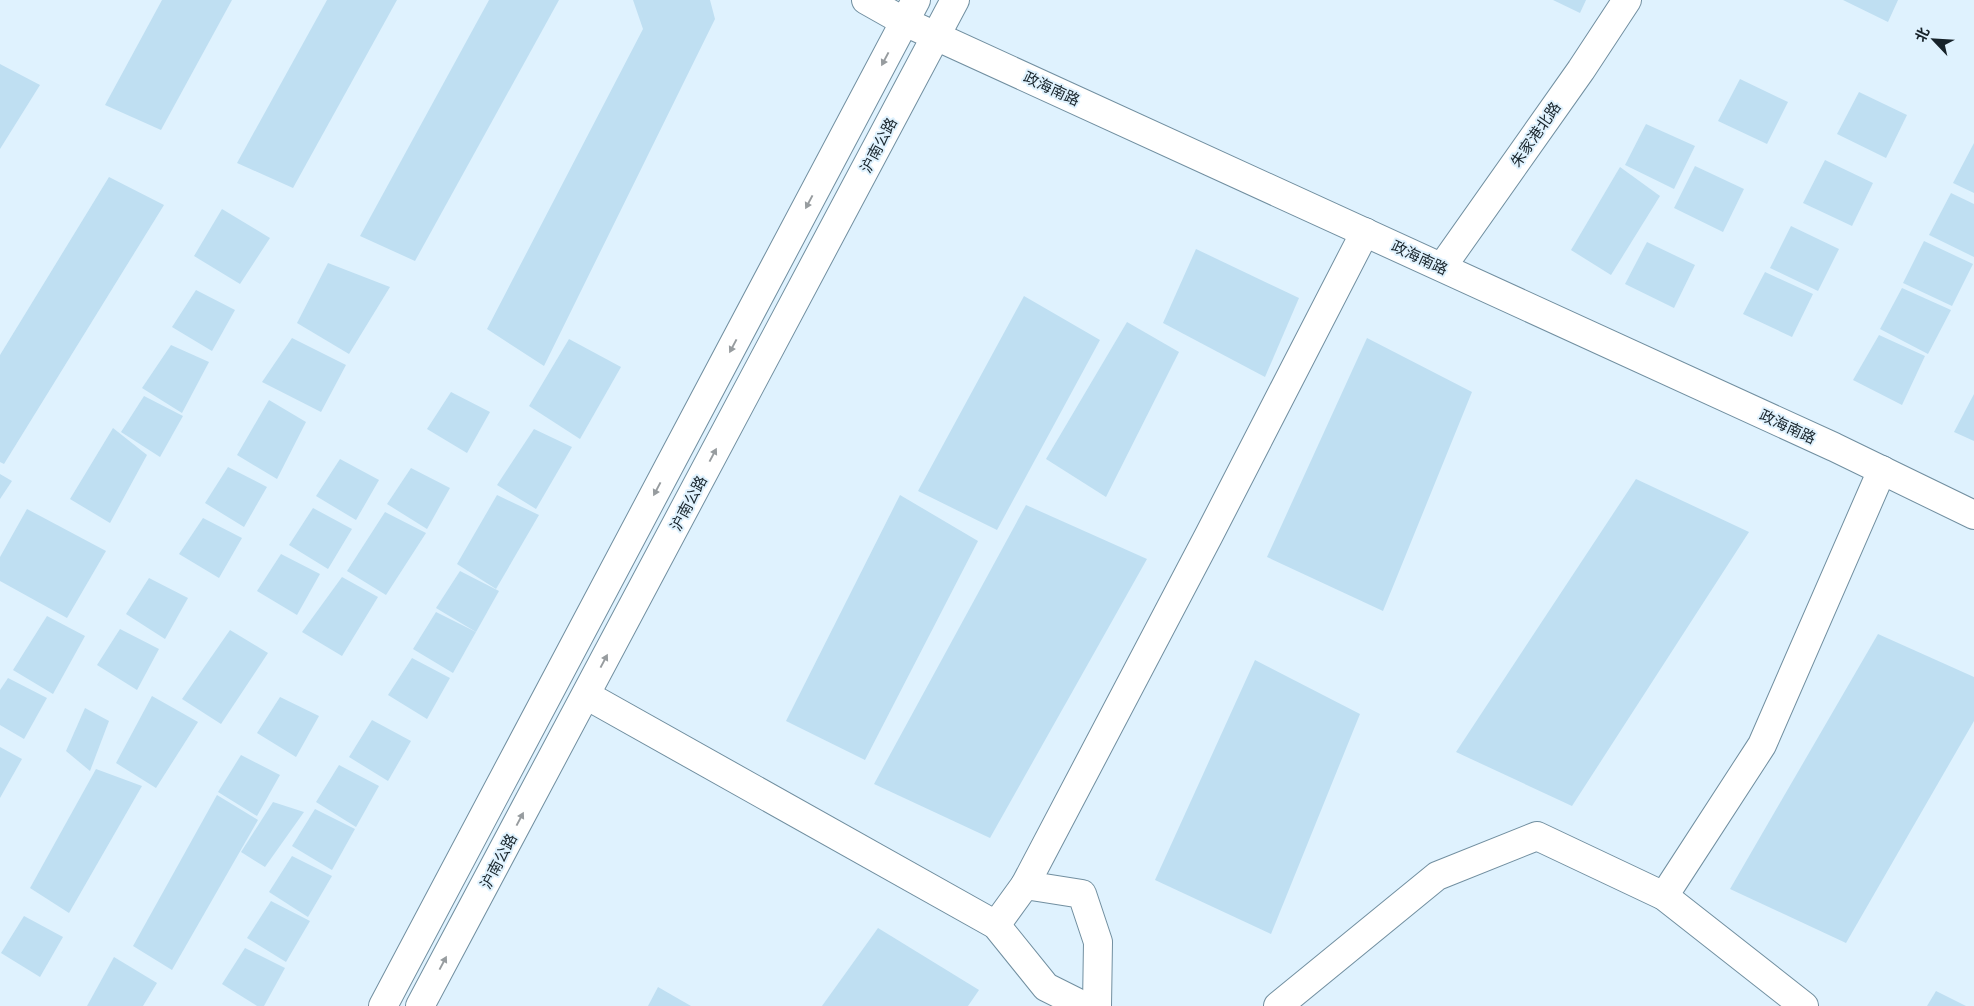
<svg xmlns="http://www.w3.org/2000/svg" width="1974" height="1006" font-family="Commissioner,'Noto Sans SC',sans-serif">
	<rect width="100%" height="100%" fill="#dff2fe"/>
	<g fill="#bfdff2">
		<path d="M162 0H232L161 130 105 105Z"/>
		<path d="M327 0H397L293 188 237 163Z"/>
		<path d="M489 0H559L415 261 360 236Z"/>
		<path d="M633 0H710L715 19 544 366 487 329 643 29Z"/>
		<path d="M1553 0H1586L1580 13Z"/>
		<path d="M1843 0H1898L1888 22Z"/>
		<path d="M0 64 40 85 0 149Z"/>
		<path d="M1740 79 1788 102 1767 144 1718 121Z"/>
		<path d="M1859 92 1907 115 1886 158 1837 134Z"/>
		<path d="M1646 124 1695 146 1674 189 1625 165Z"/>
		<path d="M1974 143V193L1953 183Z"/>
		<path d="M1825 160 1873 183 1852 226 1803 203Z"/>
		<path d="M1695 166 1744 189 1723 232 1674 208Z"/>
		<path d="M1620 167 1660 196 1611 275 1571 250Z"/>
		<path d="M109 177 164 205 4 464 0 462V355Z"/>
		<path d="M1951 193 1974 204V257L1929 235Z"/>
		<path d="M222 209 270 238 240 284 194 256Z"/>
		<path d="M1791 226 1839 249 1818 291 1770 268Z"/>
		<path d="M1924 241 1973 264 1952 306 1903 283Z"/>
		<path d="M1647 242 1695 265 1674 308 1625 284Z"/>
		<path d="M1196 249 1299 298 1265 377 1163 323Z"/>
		<path d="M328 263 390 287 349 354 297 323Z"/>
		<path d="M1765 272 1813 294 1792 337 1743 314Z"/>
		<path d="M1902 288 1951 310 1928 354 1880 329Z"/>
		<path d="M196 290 235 310 212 351 172 327Z"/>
		<path d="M1024 296 1100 340 997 530 918 491Z"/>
		<path d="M1127 322 1179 352 1106 497 1046 459Z"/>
		<path d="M1879 335 1925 356 1902 405 1853 380Z"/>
		<path d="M292 338 346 365 321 412 262 382Z"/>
		<path d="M1367 338 1472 392 1383 611 1267 557Z"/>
		<path d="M569 339 621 367 580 439 529 406Z"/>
		<path d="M171 345 209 362 182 413 142 388Z"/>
		<path d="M451 392 490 412 467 453 427 429Z"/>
		<path d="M1974 394V441L1954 432Z"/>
		<path d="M144 396 183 416 160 457 121 432Z"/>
		<path d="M269 400 306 422 277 479 237 455Z"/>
		<path d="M113 428 147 455 110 523 70 499Z"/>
		<path d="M534 429 572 447 536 509 497 485Z"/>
		<path d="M340 459 379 480 356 520 316 496Z"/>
		<path d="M228 467 267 487 244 527 205 503Z"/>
		<path d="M411 468 450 488 427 529 387 504Z"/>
		<path d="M0 474 12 481 0 499Z"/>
		<path d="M1636 479 1749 532 1572 806 1456 752Z"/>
		<path d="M497 495 539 515 496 589 457 564Z"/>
		<path d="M900 495 978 541 865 760 786 721Z"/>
		<path d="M1026 505 1147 559 990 838 874 784Z"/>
		<path d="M313 508 352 529 328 569 289 545Z"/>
		<path d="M27 509 106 551 67 618 0 581V557Z"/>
		<path d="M385 512 426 533 386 595 347 571Z"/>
		<path d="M203 518 242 538 219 578 179 554Z"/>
		<path d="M281 554 320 574 297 615 257 591Z"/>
		<path d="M460 571 499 591 476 632 436 608Z"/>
		<path d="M342 577 378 597 342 656 302 632Z"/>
		<path d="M149 578 188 598 165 639 126 614Z"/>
		<path d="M436 612 476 632 453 673 413 649Z"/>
		<path d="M47 616 85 636 53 694 13 670Z"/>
		<path d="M120 629 159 649 137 690 97 665Z"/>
		<path d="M230 630 268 653 221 724 182 699Z"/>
		<path d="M1878 634 1974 677V721L1846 943 1730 889Z"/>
		<path d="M412 658 450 678 427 719 388 695Z"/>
		<path d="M1255 660 1360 714 1271 934 1155 880Z"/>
		<path d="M8 678 47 698 24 739 0 725V690Z"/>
		<path d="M152 696 198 722 156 788 116 763Z"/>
		<path d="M280 697 319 716 296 757 257 733Z"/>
		<path d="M85 708 109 721 90 771 66 751Z"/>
		<path d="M372 720 411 741 388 781 349 757Z"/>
		<path d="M0 747 22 759 0 798Z"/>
		<path d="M241 755 280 775 257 816 218 792Z"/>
		<path d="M339 765 379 786 356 827 316 802Z"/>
		<path d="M96 769 142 786 69 913 30 888Z"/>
		<path d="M217 795 258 820 172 970 133 946Z"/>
		<path d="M273 802 304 812 265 867 241 852Z"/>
		<path d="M315 809 355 829 332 870 292 846Z"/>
		<path d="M292 856 332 876 308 917 269 892Z"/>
		<path d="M271 901 310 921 286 962 247 938Z"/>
		<path d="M24 916 63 937 40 977 1 953Z"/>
		<path d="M878 928 979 990 968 1006H822Z"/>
		<path d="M245 948 285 968 264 1006H257L222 984Z"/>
		<path d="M114 957 157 983 143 1006H87Z"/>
		<path d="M658 987 691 1006H648Z"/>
		<path d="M1936 991 1966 1006H1927Z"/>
	</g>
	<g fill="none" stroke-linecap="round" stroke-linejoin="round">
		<g stroke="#718fa0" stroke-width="30">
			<g id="minor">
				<path d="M866 0 905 22 1834 447 1974 515"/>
				<path d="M1442 267 1581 70 1627 0"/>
				<path d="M586 695 996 925 1046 987 1084 1006"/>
				<path d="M1025 885 1209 535 1365 232"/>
				<path d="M1664 896 1762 745 1882 470"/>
				<path d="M996 925 1025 885 1082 894 1098 942 1097 1006"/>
				<path d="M1278 1006 1437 876 1537 836 1664 896 1804 1006"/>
			</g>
		</g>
		<g stroke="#718fa0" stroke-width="30">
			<g id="primary">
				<path d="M383 1006 916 0"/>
				<path d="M420 1006 955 0"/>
			</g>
		</g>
		<use href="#minor" stroke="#fff" stroke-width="28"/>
		<use href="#primary" stroke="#fff" stroke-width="28"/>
	</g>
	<defs><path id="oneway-solid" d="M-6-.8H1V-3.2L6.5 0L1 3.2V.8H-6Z" transform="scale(1.25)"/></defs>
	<g fill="#979c9f">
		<use href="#oneway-solid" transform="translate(885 59) rotate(118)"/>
		<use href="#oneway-solid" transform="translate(809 202) rotate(118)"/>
		<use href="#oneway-solid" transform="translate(733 346) rotate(118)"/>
		<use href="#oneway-solid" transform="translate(713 455) rotate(-62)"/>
		<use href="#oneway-solid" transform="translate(657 489) rotate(118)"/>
		<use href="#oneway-solid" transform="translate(604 661) rotate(-62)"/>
		<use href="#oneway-solid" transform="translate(520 819) rotate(-62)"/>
		<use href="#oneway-solid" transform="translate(443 963) rotate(-62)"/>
	</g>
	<g text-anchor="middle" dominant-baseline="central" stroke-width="4" stroke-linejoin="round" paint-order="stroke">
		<g font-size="15" fill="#17232a" stroke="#dff2fe">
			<text transform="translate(1052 88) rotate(25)">政海南路</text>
			<text transform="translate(1535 134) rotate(-55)">朱家港北路</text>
			<text transform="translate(878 145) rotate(-62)">沪南公路</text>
			<text transform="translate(1420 257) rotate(25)">政海南路</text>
			<text transform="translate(1788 426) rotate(25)">政海南路</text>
			<text transform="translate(688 503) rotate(-62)">沪南公路</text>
			<text transform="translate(498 861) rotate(-62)">沪南公路</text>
		</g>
	</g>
	<g transform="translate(1934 40) rotate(295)" stroke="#dff2fe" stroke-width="4" paint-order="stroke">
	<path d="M0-4L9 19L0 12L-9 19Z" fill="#17232a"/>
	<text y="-8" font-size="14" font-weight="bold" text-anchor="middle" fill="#17232a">北</text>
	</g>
</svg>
